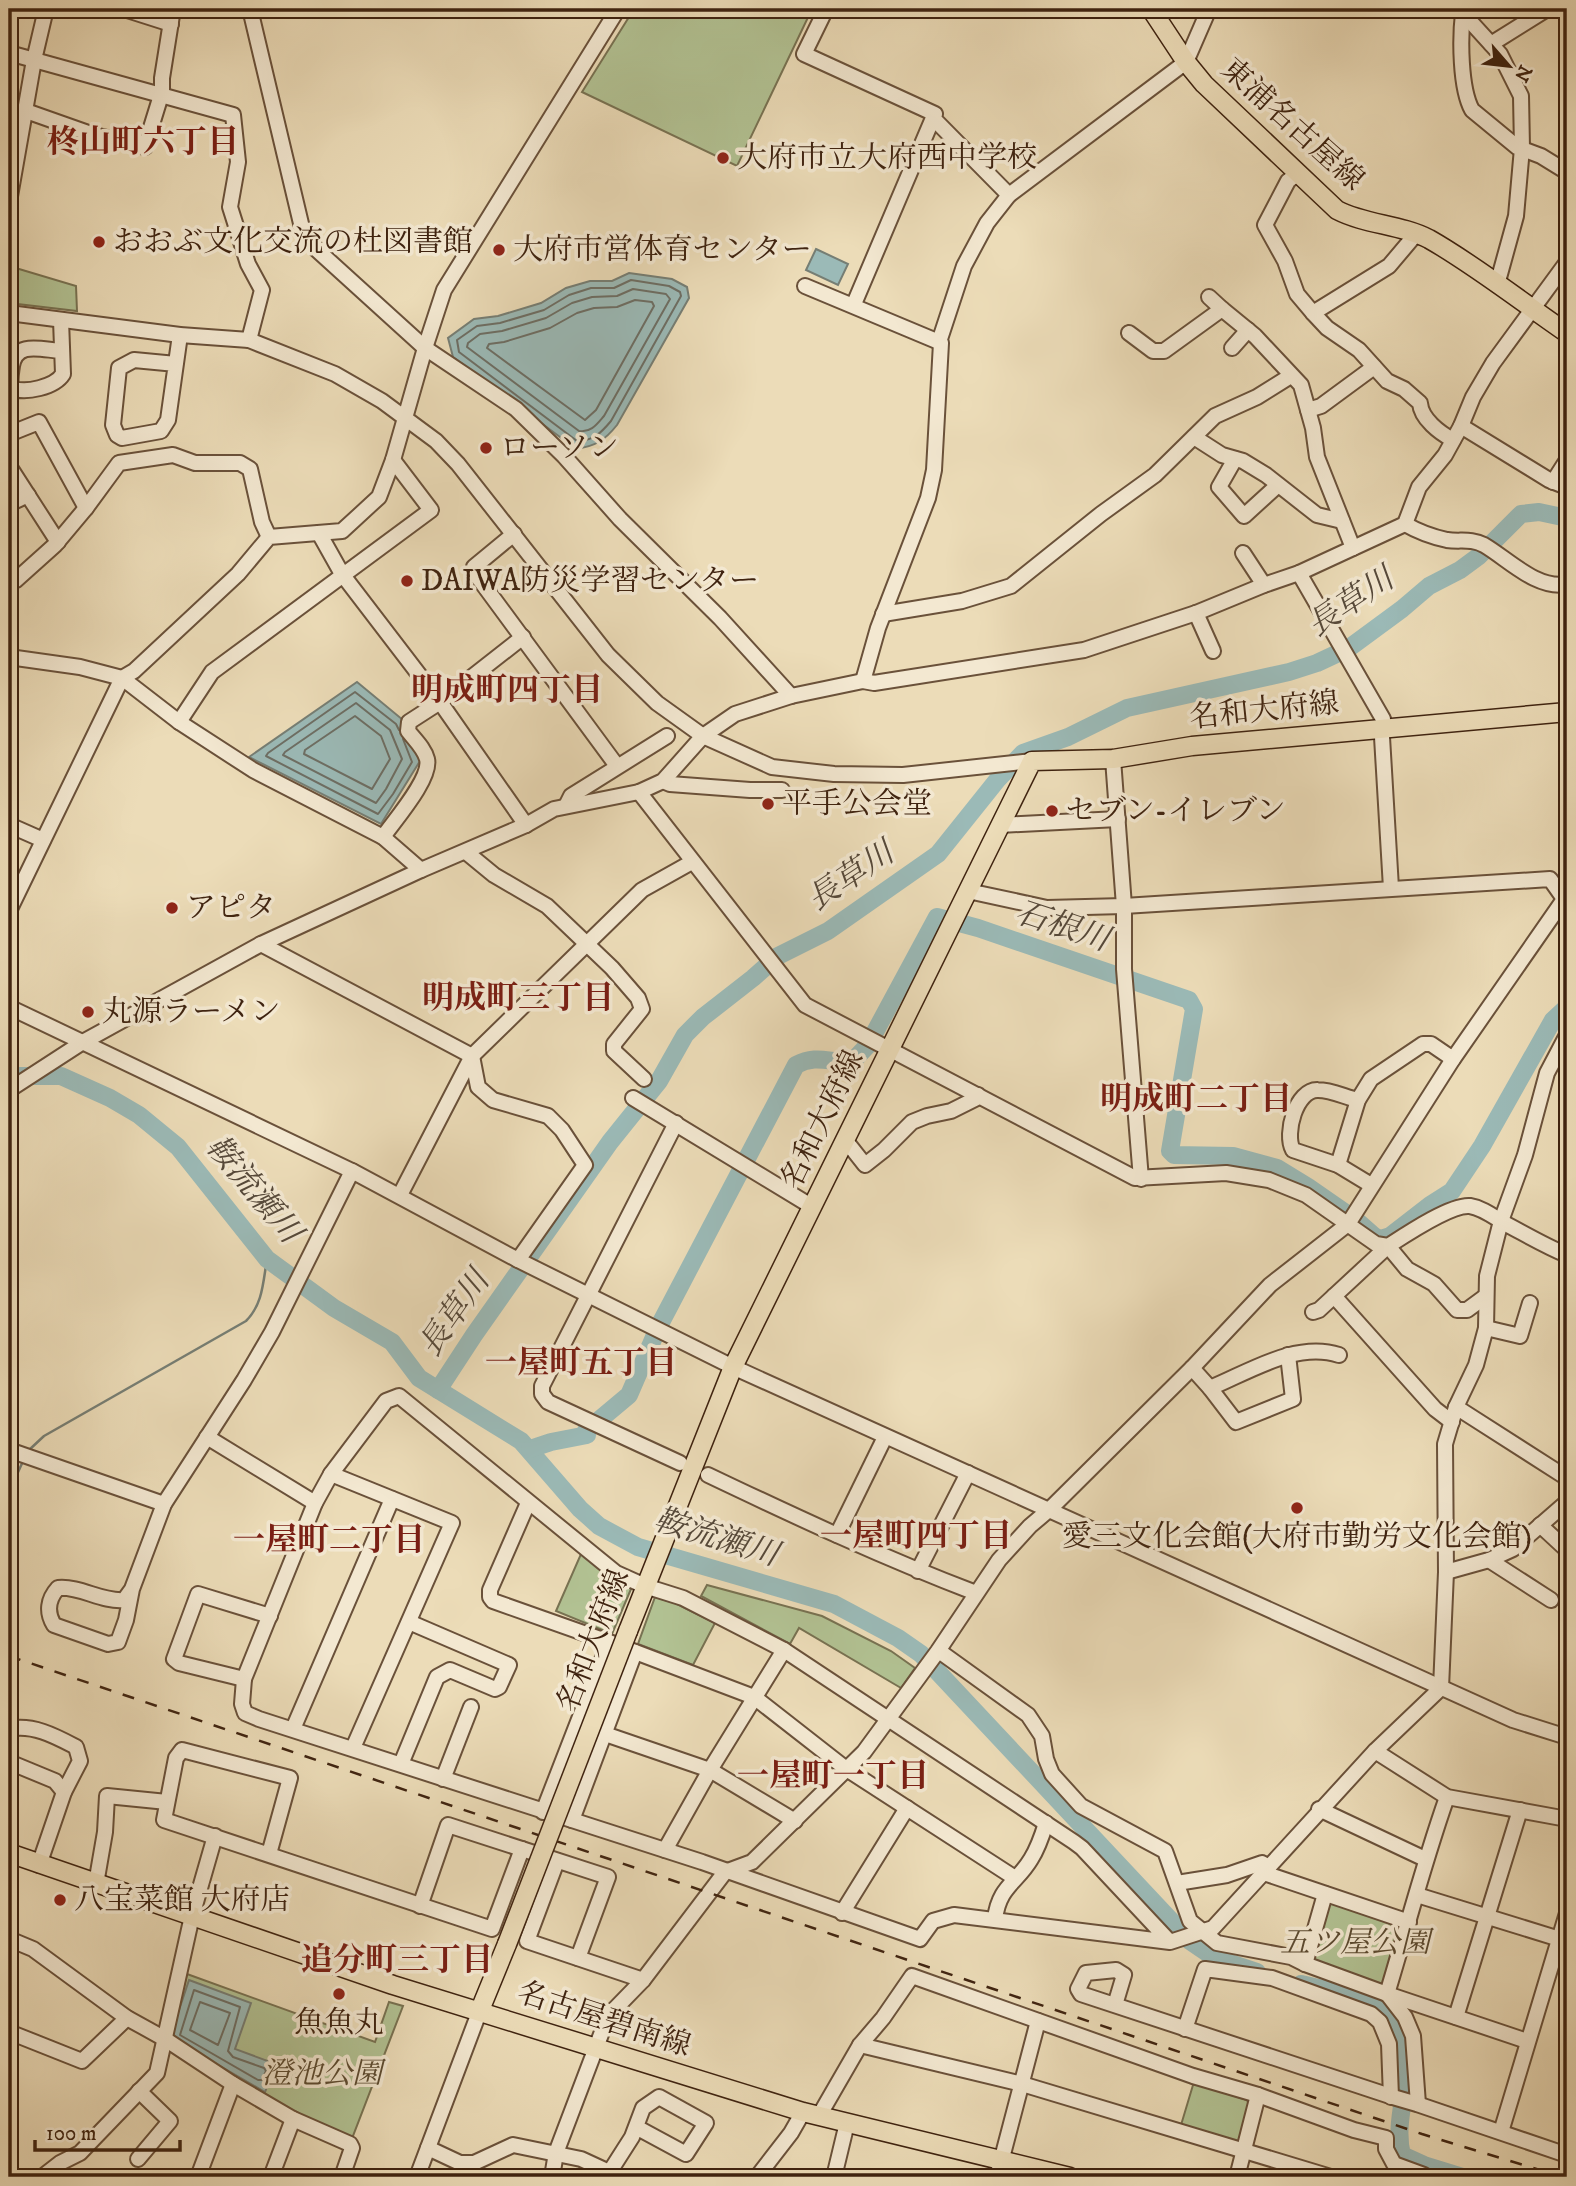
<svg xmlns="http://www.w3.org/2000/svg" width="1576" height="2186" font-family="'IM FELL DW Pica','Noto Serif JP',serif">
	<rect width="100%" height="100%" fill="#ecdcb8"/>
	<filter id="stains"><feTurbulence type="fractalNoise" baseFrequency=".00286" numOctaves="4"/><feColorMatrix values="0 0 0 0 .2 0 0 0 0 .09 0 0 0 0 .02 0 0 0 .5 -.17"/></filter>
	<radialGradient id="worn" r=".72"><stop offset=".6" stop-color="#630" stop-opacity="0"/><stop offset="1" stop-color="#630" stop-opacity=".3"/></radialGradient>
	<g fill="#b2c293" stroke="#787252" stroke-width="2">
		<path d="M634 9H812L737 166 582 92Z"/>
		<path d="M9 266 76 286 77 311 9 303Z"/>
		<path d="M581 1554 631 1589 612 1634 556 1611Z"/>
		<path d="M707 1585 822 1616 891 1651 915 1668 901 1688 799 1628 790 1644 701 1596Z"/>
		<path d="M655 1597 675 1603 715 1623 693 1665 638 1644Z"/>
		<path d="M1332 1901 1401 1924 1383 1987 1311 1959 1327 1902Z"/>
		<path d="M187 1974 375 2042 389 2002 403 2006 351 2141 290 2111 171 2038Z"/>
		<path d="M1197 2084 1247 2100 1249 2104 1239 2142 1235 2144 1181 2125 1193 2085Z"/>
	</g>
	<g fill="#9bbab7" stroke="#767e74" stroke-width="2">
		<path d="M816 249 848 264 838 285 806 270Z"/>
		<path d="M629 273 672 279 687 287 689 298 617 425C605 440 596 446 576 449L453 357 448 338 474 319 498 316 541 303 566 288 590 281H612Z"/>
		<path d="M357 682 403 720 420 761 381 824 249 757Z"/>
		<path d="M189 1980 251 2003 235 2049 276 2064 265 2092 170 2037Z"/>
	</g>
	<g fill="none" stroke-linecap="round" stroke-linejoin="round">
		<g stroke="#6d6e64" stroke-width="2">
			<path d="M631 280 669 286 680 292 681 296 611 421C601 433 593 441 577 441L459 352 457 340 477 326 500 323 544 310 569 295 591 288H614Z"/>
			<path d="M633 289 666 294 670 299 604 416C597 424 591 433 579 431L467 347 468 343 480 334 502 331 546 318 572 303 592 297 617 296Z"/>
			<path d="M635 300 652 302 654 306 596 410 585 420 487 348 489 344 504 342 550 328 577 313 594 308 617 307Z"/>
			<path d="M356 703 390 730 402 759 386 789 376 803 283 755 285 752Z"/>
			<path d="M355 716 381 736 390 759 372 789 304 754 305 750Z"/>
			<path d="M399 730 396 724 355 692 268 753 266 756 378 814 393 794 412 762 403 739"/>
			<path d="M194 1990 240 2007 228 2051 233 2057 264 2068 266 2071 262 2080H258L180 2035Z"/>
			<path d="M200 2002 230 2013 218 2045 190 2030Z"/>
		</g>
		<g stroke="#767e74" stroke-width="2.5">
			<path d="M29 1450 44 1436 246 1321C263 1304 263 1282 267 1259"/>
			<path d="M9 1502 14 1481 24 1459"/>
		</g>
		<g stroke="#9bbab7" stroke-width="18">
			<path d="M9 1076H61L110 1098 139 1115 178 1147 267 1259 334 1308 392 1342 419 1378 521 1441 580 1509 599 1526 638 1547 834 1604 898 1638 921 1654 1190 1941 1215 1958 1257 1972"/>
			<path d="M438 1390 474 1335 610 1142 659 1081 685 1035 703 1017 753 978 778 956 828 931 938 854 998 779 1023 753 1068 737 1127 708 1289 672 1317 663 1349 648 1402 609 1429 586 1460 570 1479 556 1521 514 1539 512 1567 518"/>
			<path d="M530 1449 551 1442 587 1435 586 1431 629 1395 658 1328 796 1065C817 1054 829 1063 852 1062L868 1045 937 917 978 928 1189 1000 1194 1009 1170 1151 1174 1155 1233 1156 1277 1168 1308 1187 1357 1221 1374 1236 1380 1239 1390 1236 1430 1205 1452 1191 1482 1146 1553 1020 1567 1007"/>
			<path d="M1301 1984C1346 1995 1390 1996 1402 2049 1405 2062 1407 2072 1405 2086 1402 2109 1396 2132 1402 2155L1424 2165 1463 2177"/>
		</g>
		<g stroke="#6a513a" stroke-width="18">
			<g id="minor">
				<path d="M124 9 171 24"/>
				<path d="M250 9 303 232 316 249 425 348 516 409 564 456 620 519 720 618 791 696"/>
				<path d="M826 9 804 54 935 114 933 118 1009 195"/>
				<path d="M1459 9 1500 54 1521 96 1522 148 1516 216 1497 285"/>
				<path d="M1463 13C1460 38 1460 88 1472 110L1517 147 1541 156 1567 172"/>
				<path d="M1491 44 1547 9"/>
				<path d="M9 53 233 115 238 162 230 207 248 264 262 290 249 340"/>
				<path d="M26 111 94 135 145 147 162 92V78L173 9"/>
				<path d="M1297 174 1288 181 1265 225 1285 261 1297 294 1313 313"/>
				<path d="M9 202 34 60 46 9"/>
				<path d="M1416 234 1389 266 1313 313 1327 328 1359 350 1387 381 1404 389 1420 403C1421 419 1440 433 1453 440"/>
				<path d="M805 286 939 342"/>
				<path d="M1209 297 1222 309"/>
				<path d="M854 304 933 118"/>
				<path d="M9 313 180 335 249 340 335 374 382 401 436 441 458 464 608 655 657 703 703 736 772 767 834 774 903 775 1032 761"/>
				<path d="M61 320 63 374C55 387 25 394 12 388 9 381 11 374 12 366 16 340 42 350 62 351"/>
				<path d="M1129 333 1153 351H1164L1222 309 1255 336 1301 385 1313 428 1317 457 1353 548"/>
				<path d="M1232 348 1248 330"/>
				<path d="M176 364 134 360 119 368 113 425 117 435 122 438 161 431 168 420 180 335"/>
				<path d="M1308 410 1321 406 1374 367"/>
				<path d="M1461 426 1549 480 1567 487"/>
				<path d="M9 434 39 422 86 508"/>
				<path d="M1194 437 1222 455 1243 461 1266 475 1317 515 1342 521"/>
				<path d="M1235 459 1219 487 1244 516 1278 485"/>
				<path d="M9 466 58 542"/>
				<path d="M1553 482 1567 460"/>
				<path d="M9 504 28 495"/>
				<path d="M1405 524C1417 531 1433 537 1447 540 1460 542 1471 538 1484 545 1508 559 1537 590 1567 584"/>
				<path d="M319 533 342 574 440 702 526 825"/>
				<path d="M514 534 474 567V572L617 766"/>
				<path d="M1243 553 1264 585"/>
				<path d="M1299 573 1383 719 1382 737 1391 888"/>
				<path d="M9 583 16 580 55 545 86 508 119 463 173 455 195 463H240L250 469 262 522 269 537"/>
				<path d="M1196 613 1213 651"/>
				<path d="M883 614 962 601 1011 586 1101 514 1155 475 1215 416 1257 397 1289 377"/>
				<path d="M9 657 80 667 122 678 179 722 253 770 383 837 421 870"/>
				<path d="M863 681 878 628 928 498 934 470 941 343 939 342 964 266 987 223 1009 195 1186 62 1209 9"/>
				<path d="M179 722 212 672 431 510 393 460"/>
				<path d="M1113 759 1124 906V969L1141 1179"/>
				<path d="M663 781 670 784 750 790H782"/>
				<path d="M639 792 805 1005 1135 1178 1226 1173 1269 1180 1306 1195 1376 1244 1388 1246C1405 1235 1451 1204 1470 1206 1483 1208 1494 1217 1504 1223 1525 1234 1545 1246 1567 1255"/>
				<path d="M566 806 571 796 667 736"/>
				<path d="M9 825 43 840"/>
				<path d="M1000 825 1118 819"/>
				<path d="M383 837C394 821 432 778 427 759 424 748 415 740 408 731L409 722 440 702 523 637"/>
				<path d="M466 852 494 875 547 906 612 968 638 998 642 1009 614 1044V1051L644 1079"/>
				<path d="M968 891 1047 908 1124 906 1550 879 1567 903"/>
				<path d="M9 911 122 678 134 671 238 574 269 537 342 531 379 497 393 460 425 348 444 290 618 9"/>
				<path d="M261 944 472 1056"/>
				<path d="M9 1007 352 1171 518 1260 733 1367 1513 1720 1567 1737"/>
				<path d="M472 1056 478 1087 493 1100 548 1116 562 1130 585 1165 518 1260"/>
				<path d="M9 1090 83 1042 261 944 421 870 526 825 554 809 639 792 663 781 703 736 735 714 791 696 863 681 874 683 1084 650 1196 613 1264 585 1299 573 1405 524 1419 487 1445 455 1461 426 1473 397 1493 363 1567 262"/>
				<path d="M633 1098 811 1206"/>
				<path d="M1358 1100C1345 1097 1331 1090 1318 1090 1296 1089 1284 1134 1293 1150L1338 1165 1371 1185"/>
				<path d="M676 1123 542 1386V1394L548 1402 680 1463"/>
				<path d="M843 1142 850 1146 865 1165 884 1150 912 1122 927 1116 951 1111 975 1099 978 1095"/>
				<path d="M1338 1165 1358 1100 1371 1079 1423 1044H1431L1453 1059"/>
				<path d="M400 1195 472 1056 642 890 692 862"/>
				<path d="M1334 1296 1435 1409 1452 1422"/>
				<path d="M1313 1312 1319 1310 1388 1246 1407 1269 1434 1284 1457 1310H1467L1486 1296"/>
				<path d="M1486 1328 1520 1336 1530 1303"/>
				<path d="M1192 1368 1210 1388 1236 1422 1293 1399 1288 1355"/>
				<path d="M1210 1388C1249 1372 1296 1341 1339 1355"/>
				<path d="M1456 1407 1567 1478"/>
				<path d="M207 1437 315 1503"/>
				<path d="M9 1450 164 1504"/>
				<path d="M331 1474 452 1523 353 1748"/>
				<path d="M708 1475C796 1517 884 1558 976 1593"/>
				<path d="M528 1503 490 1590V1597L493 1601 609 1642 754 1697 845 1768 1015 1878"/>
				<path d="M1540 1525 1567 1550"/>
				<path d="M837 1535 885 1437"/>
				<path d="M1489 1560 1551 1600"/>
				<path d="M918 1571 968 1473"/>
				<path d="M1446 1572 1489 1560 1513 1549 1567 1502"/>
				<path d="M132 1589 124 1600C101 1602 81 1586 58 1588 48 1599 46 1612 54 1625L108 1644 118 1642 126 1620 132 1589 164 1504 244 1380 272 1332 352 1171"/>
				<path d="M939 1651 1028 1715 1042 1736 1046 1759 1052 1774 1081 1806 1165 1851 1190 1921 1217 1943 1291 1957 1305 1964 1387 1994 1527 2041"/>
				<path d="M244 1679 179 1663 174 1659 198 1594 270 1616"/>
				<path d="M9 1729C33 1724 55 1736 76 1747L80 1761 64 1792 39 1865"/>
				<path d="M293 1729 392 1499"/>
				<path d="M605 1734 710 1770 795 1821"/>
				<path d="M1375 1751 1447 1797 1567 1819"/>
				<path d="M9 1762 55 1781 64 1792"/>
				<path d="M401 1764 437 1677 450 1670 495 1689 499 1687 509 1665 409 1622"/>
				<path d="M443 1779 471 1707"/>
				<path d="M1319 1809 1425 1859"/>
				<path d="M543 1812 609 1642"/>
				<path d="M572 1820 635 1652"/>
				<path d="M665 1850 710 1770 784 1650"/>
				<path d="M269 1854 290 1778 182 1750 176 1758 164 1820 492 1929 522 1849"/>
				<path d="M557 1861 527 1941 643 1980"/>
				<path d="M1264 1873 1409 1922"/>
				<path d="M1177 1883 1227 1875 1262 1863 1269 1867"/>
				<path d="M96 1884 105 1832 107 1796 167 1802"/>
				<path d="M1417 1895 1566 1941"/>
				<path d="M420 1906 448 1825 608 1877 578 1958"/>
				<path d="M842 1913 907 1808"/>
				<path d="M995 1919C999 1886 1017 1883 1031 1859 1038 1848 1042 1836 1046 1823"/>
				<path d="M9 1939 33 1949 127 2018 165 2039 233 2084 293 2119 350 2144 352 2148 342 2177"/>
				<path d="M1170 1942 1082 1848 1074 1842 784 1650 683 1598 645 1586 616 1573 399 1396 386 1401 331 1474 315 1503 244 1679 242 1704 245 1713 259 1719 702 1862 920 1939 933 1921 954 1915 1170 1942 1213 1928 1375 1751 1441 1688 1446 1572 1445 1444 1456 1407 1476 1365 1486 1328 1487 1276 1501 1221 1525 1155 1547 1073 1567 1035"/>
				<path d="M1305 1964 1325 1894"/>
				<path d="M1387 1994C1407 1928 1424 1862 1447 1797"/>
				<path d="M1388 1995 1405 2017 1413 2036 1418 2104"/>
				<path d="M1115 2005 1124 1975 1116 1970 1086 1973 1078 1989 1081 1994 1393 2097 1417 2104 1567 2155"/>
				<path d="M1456 2017 1520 1810"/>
				<path d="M1185 2029 1205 1969 1272 1978 1371 2014 1380 2022 1389 2044 1391 2097"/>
				<path d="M9 2032 82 2061 127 2018"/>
				<path d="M860 2045 1022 2084 1331 2177"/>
				<path d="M819 2116 860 2045 883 2018 912 1976 1193 2076 1258 2095 1354 2130 1386 2138V2149L1394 2164 1424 2175 1423 2177"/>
				<path d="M1501 2132 1567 1913"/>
				<path d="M428 2148 460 2163H474L513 2145 581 2159 620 2177"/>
				<path d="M138 2159 170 2121 139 2091"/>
				<path d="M609 2173 632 2137 643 2108 659 2097 706 2123 686 2154 636 2127"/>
				<path d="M42 2177 60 2163 80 2153 157 2073 192 1916 215 1836"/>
				<path d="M198 2177 233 2084"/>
				<path d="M271 2177 293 2119"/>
				<path d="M417 2177 480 2010"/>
				<path d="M552 2177 556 2153 608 2016 643 1980 725 1872 752 1862 864 1752 938 1651 999 1560 1030 1526 1050 1509 1192 1368 1270 1285 1348 1224 1453 1059 1567 895"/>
				<path d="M757 2177 791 2133 803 2112"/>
				<path d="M834 2177 847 2123"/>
				<path d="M997 2177 1038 2021"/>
				<path d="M1237 2177 1258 2095"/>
			</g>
		</g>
		<g stroke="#3f2310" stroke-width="21">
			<g id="major">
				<path d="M1151 9 1186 62 1204 84 1337 210C1366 225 1400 224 1429 239 1475 265 1523 303 1567 333"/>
				<path d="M628 1631 733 1367 1032 761 1113 759 1192 746 1567 712"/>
				<path d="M9 1853 393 1985 803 2112 1070 2177"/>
				<path d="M480 2010 507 1944"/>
			</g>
		</g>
		<use href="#minor" stroke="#f3e8d1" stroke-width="14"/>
		<use href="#major" stroke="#ecdcb8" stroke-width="18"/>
		<path stroke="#3f2310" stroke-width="2.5" stroke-dasharray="12 12" stroke-linecap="butt" d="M9 1656 1422 2134 1563 2177"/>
		<g stroke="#3f2310" stroke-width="21" stroke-linecap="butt">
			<path id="major-bridge" d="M507 1944 628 1631"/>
		</g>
		<use href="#major-bridge" stroke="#ecdcb8" stroke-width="18"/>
	</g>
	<g fill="#8f2418" stroke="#f3e8d1" stroke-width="2.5">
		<circle cx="723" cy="158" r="7"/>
		<circle cx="99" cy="242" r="7"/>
		<circle cx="499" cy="250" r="7"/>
		<circle cx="486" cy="448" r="7"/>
		<circle cx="407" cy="581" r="7"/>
		<circle cx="768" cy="804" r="7"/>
		<circle cx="1052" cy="811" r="7"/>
		<circle cx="172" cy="908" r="7"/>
		<circle cx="88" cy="1012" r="7"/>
		<circle cx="1297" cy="1508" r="7"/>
		<circle cx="60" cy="1900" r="7"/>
		<circle cx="339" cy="1994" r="7"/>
	</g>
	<g text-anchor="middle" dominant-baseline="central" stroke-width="7" stroke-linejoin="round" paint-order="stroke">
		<g font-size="30" fill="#3f2310" stroke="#f3e8d1">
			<text transform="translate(1292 125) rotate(42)">東浦名古屋線</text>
			<text transform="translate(1264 711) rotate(-6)">名和大府線</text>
			<text transform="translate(823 1120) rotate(-64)">名和大府線</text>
			<text transform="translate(594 1641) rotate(-69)">名和大府線</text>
			<text transform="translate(604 2020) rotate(18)">名古屋碧南線</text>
		</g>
		<g font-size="30" fill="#3f2310" stroke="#f3e8d1" text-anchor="start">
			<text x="737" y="158">大府市立大府西中学校</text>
			<text x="113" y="242">おおぶ文化交流の杜図書館</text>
			<text x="513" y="250">大府市営体育センター</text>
			<text x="500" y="448">ローソン</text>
			<text x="421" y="581">DAIWA防災学習センター</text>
			<text x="782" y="804">平手公会堂</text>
			<text x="1066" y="811">セブン-イレブン</text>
			<text x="186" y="908">アピタ</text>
			<text x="102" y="1012">丸源ラーメン</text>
			<text x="1297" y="1537" text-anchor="middle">愛三文化会館(大府市勤労文化会館)</text>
			<text x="74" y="1900">八宝菜館 大府店</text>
			<text x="339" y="2023" text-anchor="middle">魚魚丸</text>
		</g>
		<g font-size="30" font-style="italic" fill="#5c4b31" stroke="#f3e8d1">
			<text x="1355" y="1943">五ツ屋公園</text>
			<text x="322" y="2074">澄池公園</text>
		</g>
		<g font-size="32" font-weight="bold" fill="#7a1f14" stroke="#f3e8d1">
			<text x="143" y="143">柊山町六丁目</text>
			<text x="507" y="691">明成町四丁目</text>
			<text x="518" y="999">明成町三丁目</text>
			<text x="1196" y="1100">明成町二丁目</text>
			<text x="581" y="1364">一屋町五丁目</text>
			<text x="916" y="1537">一屋町四丁目</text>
			<text x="329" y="1541">一屋町二丁目</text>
			<text x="833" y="1777">一屋町一丁目</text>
			<text x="397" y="1961">追分町三丁目</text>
		</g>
		<g font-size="32" font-style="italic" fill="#56493a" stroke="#f3e8d1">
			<text transform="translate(1351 603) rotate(-34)">長草川</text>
			<text transform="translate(851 877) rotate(-34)">長草川</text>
			<text transform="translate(1062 927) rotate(18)">石根川</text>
			<text transform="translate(253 1190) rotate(50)">鞍流瀬川</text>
			<text transform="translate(455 1314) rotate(-55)">長草川</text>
			<text transform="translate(716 1538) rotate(17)">鞍流瀬川</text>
		</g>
	</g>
	<rect width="1576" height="2186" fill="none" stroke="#ecdcb8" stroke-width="35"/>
	<rect x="10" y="10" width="1555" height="2165" fill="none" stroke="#3f2310" stroke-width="3.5"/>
	<rect x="18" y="18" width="1541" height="2151" fill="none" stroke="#3f2310" stroke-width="2"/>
	<g transform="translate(1509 66) rotate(118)" stroke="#f3e8d1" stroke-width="5" paint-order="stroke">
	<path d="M0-5L12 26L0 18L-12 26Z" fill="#3f2310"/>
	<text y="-10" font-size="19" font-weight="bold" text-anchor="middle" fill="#3f2310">N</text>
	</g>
	<path d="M35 2140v10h145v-10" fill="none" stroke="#3f2310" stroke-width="3.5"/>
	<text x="46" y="2140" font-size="21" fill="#3f2310" stroke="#f3e8d1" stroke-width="5" paint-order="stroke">100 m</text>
	<rect width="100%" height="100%" filter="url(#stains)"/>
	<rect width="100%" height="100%" fill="url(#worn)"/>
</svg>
